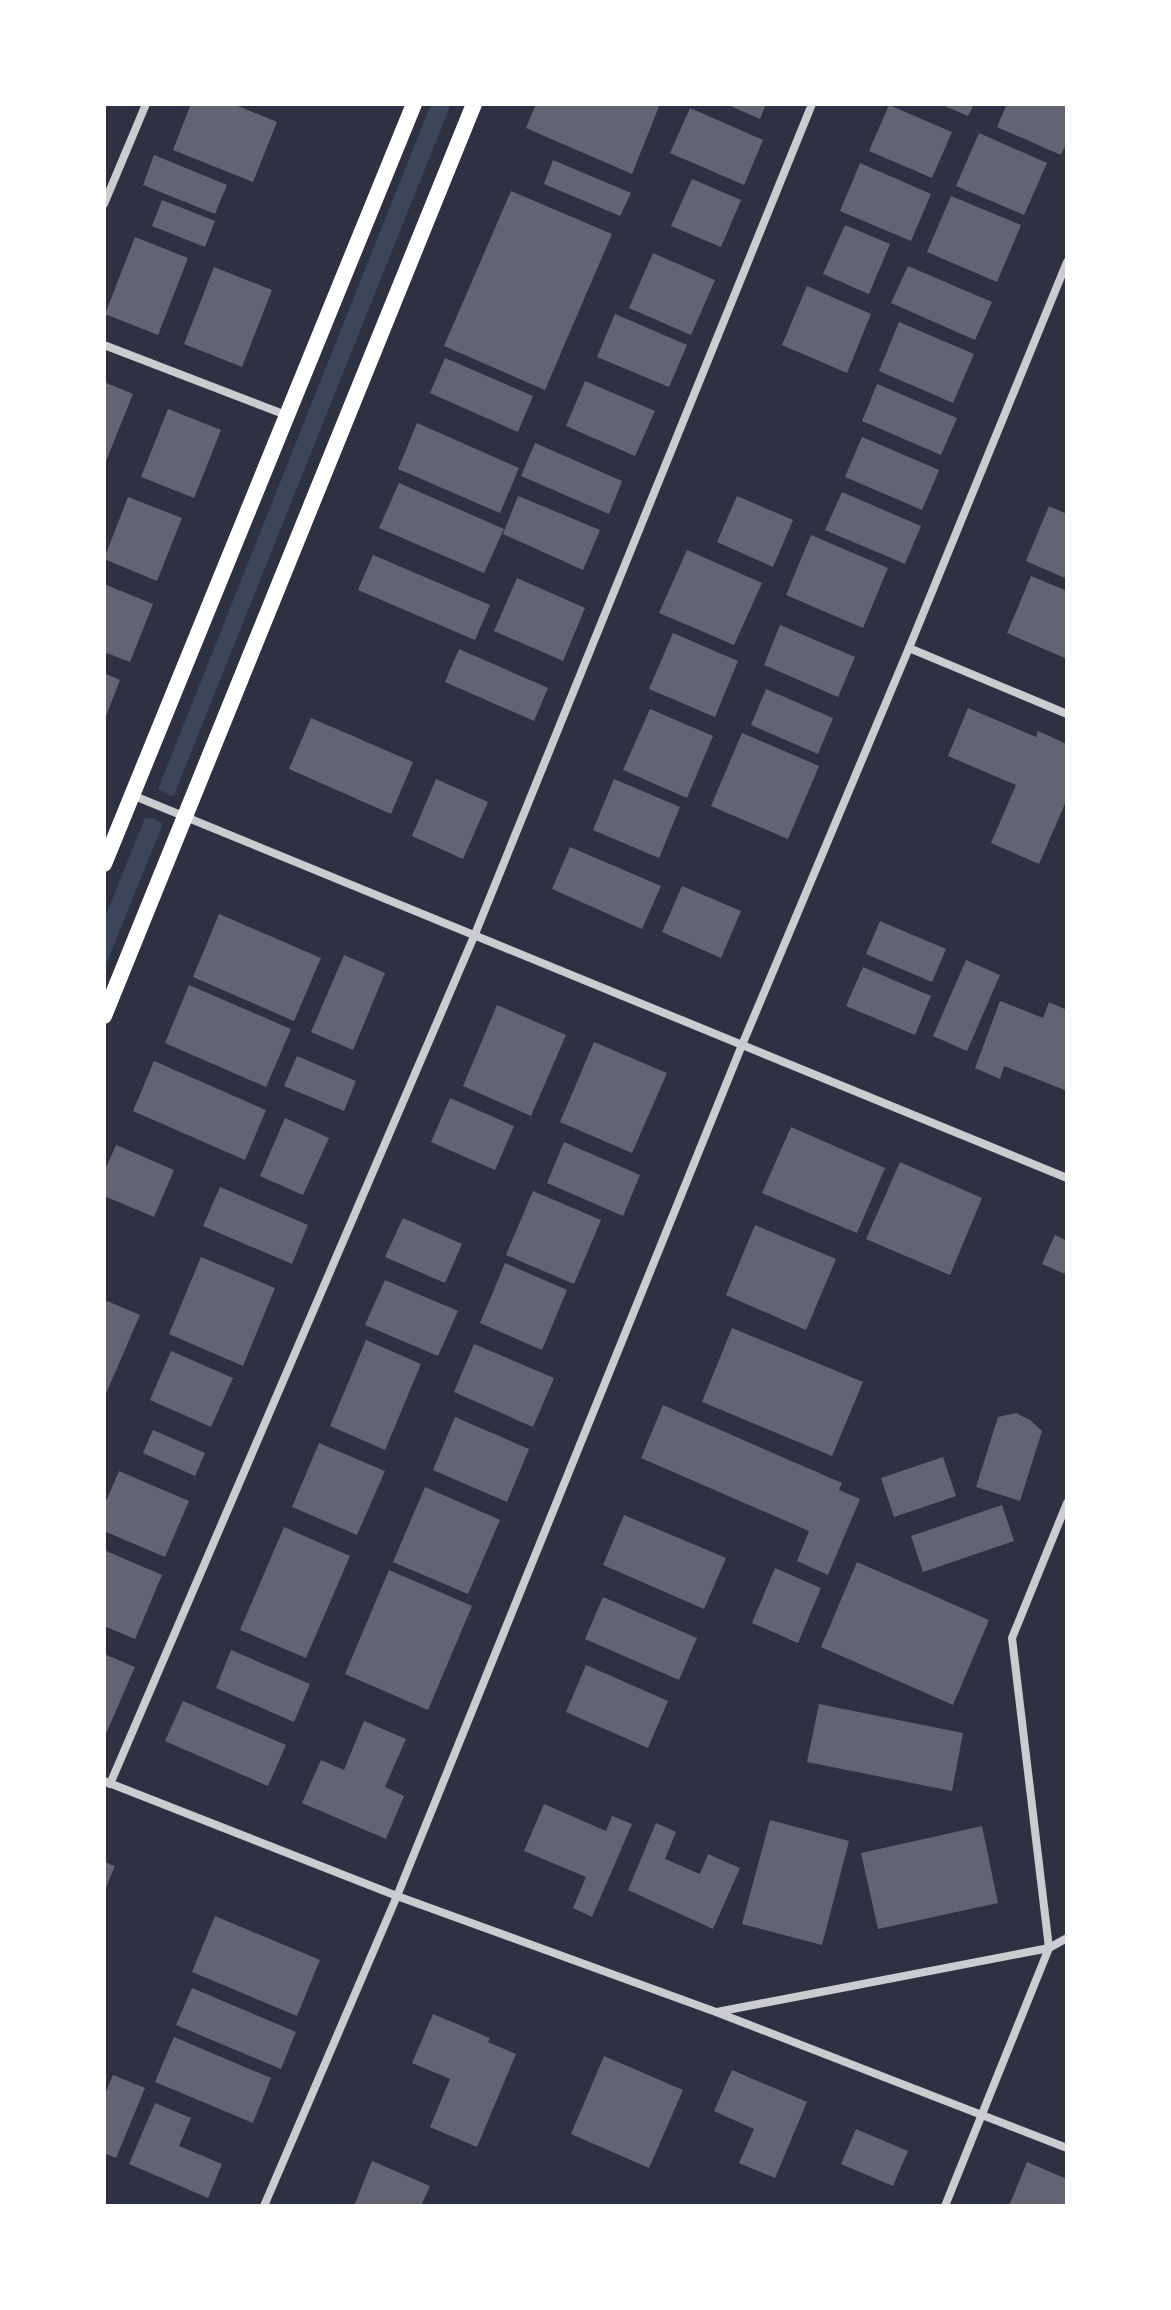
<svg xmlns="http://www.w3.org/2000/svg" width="1171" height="2310" font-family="'DM Sans',sans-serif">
	<rect width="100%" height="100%" fill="#2d3142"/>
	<g fill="#3c4559">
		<path d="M431 104H451L174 795 170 796 158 789Z"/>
		<path d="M145 818 155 819 163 824 104 969V920Z"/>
	</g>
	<g fill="#626471">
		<path d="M191 104H233L277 122 253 182 173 150Z"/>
		<path d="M536 104H660L632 174 526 128Z"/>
		<path d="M726 104H766L760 119Z"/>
		<path d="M940 104H974L968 116Z"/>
		<path d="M1007 104H1067V142L1061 155 997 127Z"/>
		<path d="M889 105 952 132 932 178 869 151Z"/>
		<path d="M690 108 763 140 744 185 670 153Z"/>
		<path d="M979 133 1047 163 1024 215 956 186Z"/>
		<path d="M154 155 227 185 215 214 143 185Z"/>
		<path d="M553 160 631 193 620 216 544 184Z"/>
		<path d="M860 163 931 194 911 241 840 211Z"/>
		<path d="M692 179 741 200 721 247 671 226Z"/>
		<path d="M511 191 612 234 545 390 444 346Z"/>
		<path d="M951 196 1021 225 997 282 927 252Z"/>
		<path d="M162 200 215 221 205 247 152 226Z"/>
		<path d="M845 225 890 244 869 294 823 274Z"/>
		<path d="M135 237 188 258 158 335 105 314Z"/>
		<path d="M653 253 715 280 691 335 629 308Z"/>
		<path d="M908 266 992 302 975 340 891 303Z"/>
		<path d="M214 267 272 290 242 367 184 344Z"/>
		<path d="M807 286 871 314 847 373 782 345Z"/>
		<path d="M615 314 687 345 669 387 597 357Z"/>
		<path d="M899 322 974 354 953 403 879 371Z"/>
		<path d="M445 358 533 396 518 432 430 393Z"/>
		<path d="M585 381 655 411 635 456 566 426Z"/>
		<path d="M104 382 133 394 104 466Z"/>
		<path d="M877 384 957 418 941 455 862 421Z"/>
		<path d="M168 409 221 430 194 498 141 477Z"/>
		<path d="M417 423 519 468 500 513 398 469Z"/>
		<path d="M862 437 939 470 922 510 845 477Z"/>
		<path d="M535 443 622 481 609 514 521 476Z"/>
		<path d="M399 483 504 529 484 573 379 528Z"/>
		<path d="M842 492 921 526 905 564 825 530Z"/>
		<path d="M518 496 600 530 583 570 503 534Z"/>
		<path d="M737 496 793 520 773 567 717 542Z"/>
		<path d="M128 497 182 518 157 581 104 559Z"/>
		<path d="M1049 506 1067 514V579L1026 561Z"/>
		<path d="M811 535 888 568 863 628 786 595Z"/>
		<path d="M687 550 762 583 734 645 659 613Z"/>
		<path d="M373 555 490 605 475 640 358 590Z"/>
		<path d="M1031 576 1067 591V659L1007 633Z"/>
		<path d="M517 578 585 608 563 661 494 631Z"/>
		<path d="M104 584 153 604 130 662 104 652Z"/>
		<path d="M780 625 855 657 838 697 764 665Z"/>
		<path d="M673 633 738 661 715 717 649 689Z"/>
		<path d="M459 649 548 688 534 721 445 682Z"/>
		<path d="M104 673 120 680 104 721Z"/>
		<path d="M766 689 833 718 818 754 751 725Z"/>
		<path d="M968 708 1036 737 1038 731 1067 744V799L1039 864 991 843 1016 785 948 756Z"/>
		<path d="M650 709 713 736 687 798 623 770Z"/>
		<path d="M311 718 413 762 391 814 289 769Z"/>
		<path d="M742 733 819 766 788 839 711 806Z"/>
		<path d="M436 779 488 802 463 859 412 836Z"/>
		<path d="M614 779 680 807 659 858 593 830Z"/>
		<path d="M570 847 661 886 642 929 552 889Z"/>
		<path d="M682 886 741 911 721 958 662 932Z"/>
		<path d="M219 914 321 958 294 1021 193 977Z"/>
		<path d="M880 921 946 949 932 982 866 954Z"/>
		<path d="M344 955 385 973 353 1050 311 1032Z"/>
		<path d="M966 960 1000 975 967 1051 933 1036Z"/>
		<path d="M863 967 931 996 915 1035 846 1006Z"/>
		<path d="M189 985 291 1029 266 1087 165 1043Z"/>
		<path d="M1000 1001 1043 1018 1049 1002 1067 1010V1091L1004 1066 1000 1079 975 1068Z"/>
		<path d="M497 1005 566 1035 531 1116 463 1086Z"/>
		<path d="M594 1042 667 1073 632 1153 560 1122Z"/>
		<path d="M297 1056 356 1081 344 1111 284 1086Z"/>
		<path d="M154 1061 266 1110 245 1160 133 1111Z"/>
		<path d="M450 1098 514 1126 495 1170 431 1142Z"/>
		<path d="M285 1118 329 1138 303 1195 260 1176Z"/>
		<path d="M791 1127 885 1168 857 1233 762 1193Z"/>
		<path d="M564 1142 640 1175 623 1216 547 1183Z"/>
		<path d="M116 1145 174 1170 154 1217 104 1196V1172Z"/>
		<path d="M900 1162 982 1198 950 1275 866 1239Z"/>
		<path d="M220 1187 308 1225 292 1264 203 1226Z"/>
		<path d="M533 1191 601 1220 574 1284 506 1255Z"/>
		<path d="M403 1218 462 1244 445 1283 385 1257Z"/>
		<path d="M755 1225 836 1259 806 1330 726 1295Z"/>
		<path d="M1055 1235 1067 1241V1275L1042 1264Z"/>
		<path d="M201 1257 275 1288 243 1366 169 1334Z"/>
		<path d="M505 1263 567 1290 542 1350 480 1323Z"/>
		<path d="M385 1280 458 1311 438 1356 365 1325Z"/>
		<path d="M107 1301 140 1315 104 1398V1307Z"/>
		<path d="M732 1328 863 1382 832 1456 702 1402Z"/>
		<path d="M366 1340 421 1364 385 1450 330 1426Z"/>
		<path d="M474 1344 554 1378 533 1427 454 1392Z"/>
		<path d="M171 1351 233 1378 211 1427 150 1400Z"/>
		<path d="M663 1405 842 1483 839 1490 860 1499 828 1575 797 1561 809 1531 641 1458Z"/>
		<path d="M1016 1413 1030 1420 1042 1431 1020 1501 976 1487 998 1417Z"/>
		<path d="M455 1417 529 1449 507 1502 433 1470Z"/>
		<path d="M153 1430 205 1453 195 1476 143 1453Z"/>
		<path d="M319 1443 385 1471 357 1535 292 1507Z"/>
		<path d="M943 1457 956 1496 894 1517 881 1478Z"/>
		<path d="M119 1471 189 1501 165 1557 104 1531V1506Z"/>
		<path d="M425 1487 500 1520 468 1594 393 1562Z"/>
		<path d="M1002 1505 1014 1541 923 1572 911 1536Z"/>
		<path d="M624 1515 726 1558 704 1609 603 1565Z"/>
		<path d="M284 1527 350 1556 306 1658 240 1630Z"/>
		<path d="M104 1550 162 1575 135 1639 104 1626Z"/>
		<path d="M857 1562 989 1620 953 1705 821 1647Z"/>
		<path d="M775 1568 821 1588 798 1643 752 1623Z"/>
		<path d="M389 1570 472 1606 428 1710 345 1674Z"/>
		<path d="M603 1597 697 1638 679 1680 585 1639Z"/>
		<path d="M231 1650 310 1684 294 1722 216 1688Z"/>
		<path d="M104 1654 135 1667 104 1738Z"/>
		<path d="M586 1665 668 1701 648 1748 566 1712Z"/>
		<path d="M183 1701 286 1745 268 1786 165 1741Z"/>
		<path d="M819 1704 963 1733 952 1791 807 1762Z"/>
		<path d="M364 1721 406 1739 385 1787 404 1796 386 1839 302 1803 321 1760 344 1770Z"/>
		<path d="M544 1804 606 1831 612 1816 632 1824 592 1917 573 1908 586 1877 524 1851Z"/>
		<path d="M770 1820 849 1841 822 1945 742 1924Z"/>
		<path d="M656 1823 676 1832 665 1859 700 1874 708 1854 740 1868 713 1929 628 1890Z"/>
		<path d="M982 1826 998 1903 878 1929 861 1853Z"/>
		<path d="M104 1862 115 1866 104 1892Z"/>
		<path d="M215 1916 320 1960 297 2016 192 1972Z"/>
		<path d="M192 1988 296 2032 281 2069 176 2025Z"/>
		<path d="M433 2014 490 2038 488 2042 516 2054 477 2147 430 2127 450 2079 412 2063Z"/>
		<path d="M174 2037 271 2078 253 2123 155 2082Z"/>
		<path d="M604 2056 683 2090 649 2168 571 2134Z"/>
		<path d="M732 2070 807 2102 775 2178 739 2163 754 2129 714 2111Z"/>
		<path d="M113 2075 145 2088 116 2158 104 2153V2097Z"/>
		<path d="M155 2103 191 2118 179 2146 222 2164 208 2198 129 2164Z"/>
		<path d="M856 2129 908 2151 893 2186 841 2164Z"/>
		<path d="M372 2161 430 2186 421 2206H354Z"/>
		<path d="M1027 2162 1067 2179V2206H1009Z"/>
	</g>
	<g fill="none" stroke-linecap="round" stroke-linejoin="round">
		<g stroke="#caccd0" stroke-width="8">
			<path d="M104 204 146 104"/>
			<path d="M104 345 286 415"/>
			<path d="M909 648 1067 714"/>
			<path d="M132 795 1067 1178"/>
			<path d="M104 1781 397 1896 716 2012 1067 2148"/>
			<path d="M110 1784 475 934 812 104"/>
			<path d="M717 2012 1049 1948 1067 1938"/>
			<path d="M264 2206 397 1896 742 1045 909 648 1067 262"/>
			<path d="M945 2206 1049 1948 1012 1638 1067 1503"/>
		</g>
		<g stroke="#fff" stroke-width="16">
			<path d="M104 864 414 104"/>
			<path d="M104 1016 474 104"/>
		</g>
	</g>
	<rect width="1171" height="2310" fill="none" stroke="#ffffff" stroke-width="212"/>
</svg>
